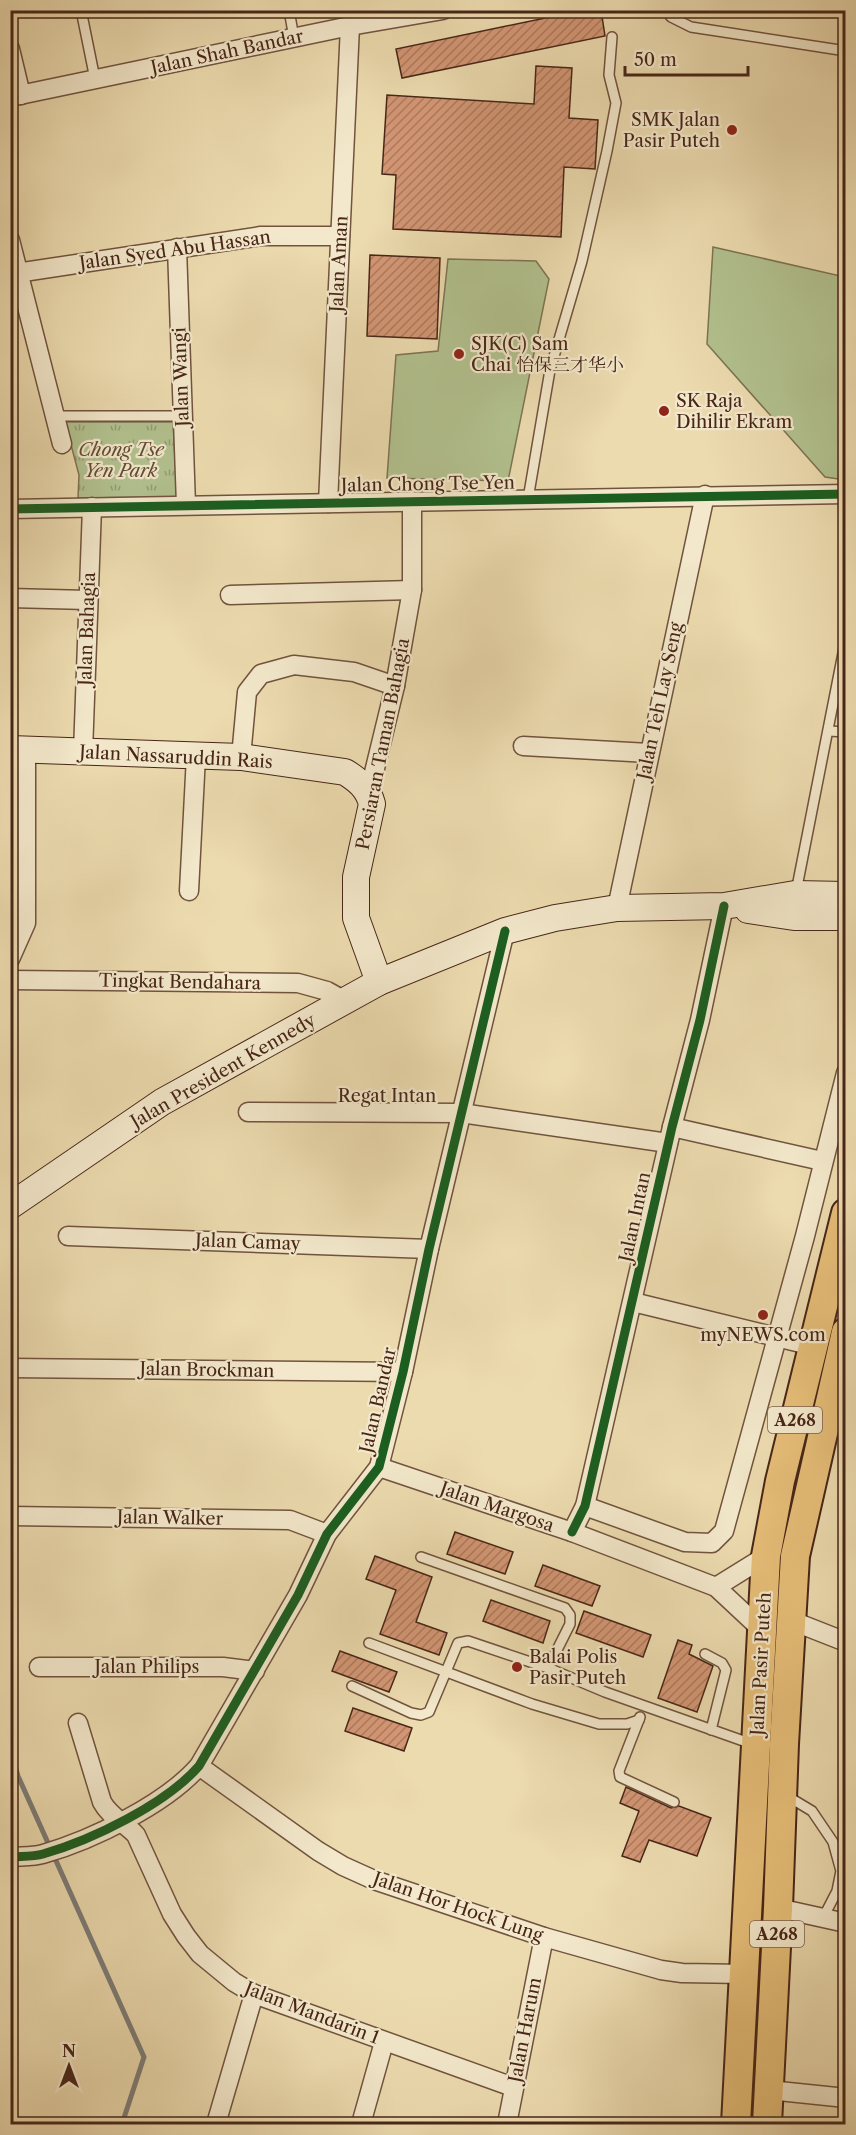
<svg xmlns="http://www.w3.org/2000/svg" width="856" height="2135" font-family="'Libre Caslon Text','Noto Serif SC',serif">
	<defs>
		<pattern id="park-tufts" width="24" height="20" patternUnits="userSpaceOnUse" patternTransform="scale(1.5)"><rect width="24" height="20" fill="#b2c18f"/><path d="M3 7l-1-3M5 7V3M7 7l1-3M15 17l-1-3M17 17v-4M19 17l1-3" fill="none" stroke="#939d74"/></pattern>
		<pattern id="building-hatch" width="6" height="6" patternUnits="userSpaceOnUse" patternTransform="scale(1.5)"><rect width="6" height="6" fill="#d39674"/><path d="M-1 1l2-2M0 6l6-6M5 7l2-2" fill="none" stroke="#ad7a5e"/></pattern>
	</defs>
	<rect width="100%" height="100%" fill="#ecdbaf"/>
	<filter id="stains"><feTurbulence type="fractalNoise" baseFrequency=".00333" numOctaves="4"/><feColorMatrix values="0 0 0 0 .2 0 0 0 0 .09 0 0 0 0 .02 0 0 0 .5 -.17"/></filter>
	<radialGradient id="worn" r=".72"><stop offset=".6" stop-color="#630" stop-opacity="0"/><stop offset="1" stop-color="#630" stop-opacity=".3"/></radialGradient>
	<path fill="url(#park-tufts)" stroke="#7d7454" stroke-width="1.5" d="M65 422H173L177 497 78 498 79 475Z"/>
	<g fill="#b2c18f" stroke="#7d7454" stroke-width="1.5">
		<path d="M713 247 845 277V480L825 477 707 344Z"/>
		<path d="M448 259 536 261 549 279 508 481 387 478 396 355 438 351Z"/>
	</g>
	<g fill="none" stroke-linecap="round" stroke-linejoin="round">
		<path stroke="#7d7e78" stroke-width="5" d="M10 1749 18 1776 144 2057 122 2124"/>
	</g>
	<g fill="url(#building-hatch)" stroke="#482618" stroke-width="1.5">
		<path d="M584 10H601L605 36 402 78 396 49Z"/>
		<path d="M536 66 572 68 569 118 598 120 595 169 564 167 561 237 393 229 396 175 382 174 387 95 534 104Z"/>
		<path d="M370 255 440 258 437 339 367 336Z"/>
		<path d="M455 1532 513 1552 505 1574 447 1554Z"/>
		<path d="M375 1556 432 1577 416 1622 447 1633 439 1655 380 1634 396 1590 366 1579Z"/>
		<path d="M543 1565 600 1586 592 1606 535 1586Z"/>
		<path d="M491 1600 550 1621 543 1643 483 1621Z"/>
		<path d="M584 1611 651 1635 643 1657 576 1633Z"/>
		<path d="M678 1640 692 1645 689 1654 713 1666 697 1712 658 1698Z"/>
		<path d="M340 1651 397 1672 389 1692 332 1671Z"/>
		<path d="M353 1708 412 1728 404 1751 345 1731Z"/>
		<path d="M626 1787 671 1808 679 1806 711 1818 697 1856 649 1840 640 1862 622 1856 639 1811 620 1803Z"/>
	</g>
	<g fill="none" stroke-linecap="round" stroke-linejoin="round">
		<g stroke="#71533e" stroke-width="12">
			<g id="lane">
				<path d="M81 10 95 79"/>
				<path d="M289 10 294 38"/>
				<path d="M666 10 671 17 691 27 846 51"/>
				<path d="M55 416H183"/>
				<path d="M528 499 550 370 582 261 607 151 616 103 609 75 612 37"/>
				<path d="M829 731 846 732"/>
				<path d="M796 892 846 638"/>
				<path d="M421 1557 565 1608 570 1615V1624L548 1668"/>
				<path d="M369 1643 532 1704 599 1724H627L639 1720"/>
				<path d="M705 1654 722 1663 726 1670 711 1730"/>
				<path d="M352 1686 411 1713 421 1715 429 1712 458 1643 468 1641 548 1668 605 1692 752 1744"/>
				<path d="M640 1717 619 1771 620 1777 674 1802"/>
				<path d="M787 1796 812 1811 833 1842 841 1871 837 1891 823 1918"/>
			</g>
		</g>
		<g stroke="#71533e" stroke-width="21">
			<g id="street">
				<path d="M10 49 21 95"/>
				<path d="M10 97 350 26 443 10"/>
				<path d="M10 240 62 444"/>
				<path d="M177 248 186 505"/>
				<path d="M10 274 261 236H340"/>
				<path d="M328 503 350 26"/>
				<path d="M10 509 846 494"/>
				<path d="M230 595 412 590"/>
				<path d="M10 598 88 600"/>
				<path d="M523 746 649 753"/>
				<path d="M83 752 92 507"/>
				<path d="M241 757 247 692 261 674 294 665 354 672 395 686"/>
				<path d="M369 793 395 686 412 590V501"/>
				<path d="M189 891 196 756"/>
				<path d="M617 908 705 495"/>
				<path d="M10 959 26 923V749"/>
				<path d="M10 980 298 983 327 991 345 1001"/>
				<path d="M248 1112 461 1113 668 1143"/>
				<path d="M672 1127 822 1161"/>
				<path d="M68 1236 429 1249"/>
				<path d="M633 1302 813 1346"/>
				<path d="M10 1368 403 1372"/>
				<path d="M379 1467 572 1532 716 1587 762 1630"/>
				<path d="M585 1506 685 1542 712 1543 724 1531 805 1236 846 1073"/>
				<path d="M10 1516 290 1520 327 1534"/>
				<path d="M572 1532 585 1506 672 1127 700 1020 724 906"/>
				<path d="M716 1587 766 1556"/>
				<path d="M790 1620 846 1642"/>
				<path d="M39 1667H223L255 1671"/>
				<path d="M78 1723 102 1802C110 1817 125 1823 136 1835L172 1914 186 1936 200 1954 234 1982 254 1994 513 2087"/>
				<path d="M199 1766 318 1851 343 1866 374 1880 544 1937 661 1970 682 1973 745 1974"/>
				<path d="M10 1857C21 1856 33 1857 43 1854 92 1840 166 1804 199 1766L298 1595 327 1534 379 1467 403 1372 429 1249 505 931"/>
				<path d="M778 1908 846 1923"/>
				<path d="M769 2090 846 2098"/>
				<path d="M216 2124 254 1994"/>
				<path d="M361 2124 384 2042"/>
				<path d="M507 2124 544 1937"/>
			</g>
		</g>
		<g stroke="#482618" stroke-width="28">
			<g id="secondary">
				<path d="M10 749 241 757 345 772C358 780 368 788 372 804L356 877V918L379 982"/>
				<path d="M748 910 794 917H846"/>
				<path d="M10 1206 162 1102 379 982 505 931 555 918 617 908 724 906 795 894 846 895"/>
			</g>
		</g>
		<g stroke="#482618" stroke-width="32">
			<g id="primary">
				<path d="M736 2124 766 1556 780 1481 846 1213"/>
				<path d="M767 2124 778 1908 784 1744 795 1556 846 1332"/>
			</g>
		</g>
		<use href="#lane" stroke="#f3e8cb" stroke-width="9"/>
		<use href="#street" stroke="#f3e8cb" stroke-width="18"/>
		<use href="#secondary" stroke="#f3e8cb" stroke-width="26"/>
		<use href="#primary" stroke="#e6be78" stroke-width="28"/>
		<g stroke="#f3e8cb" stroke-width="13">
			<g id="cycleway">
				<path d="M10 509 846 494"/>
				<path d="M572 1532 585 1506 672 1127 700 1020 724 906"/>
				<path d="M10 1857C21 1856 33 1857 43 1854 92 1840 166 1804 199 1766L298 1595 327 1534 379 1467 403 1372 429 1249 505 931"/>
			</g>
		</g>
		<use href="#cycleway" stroke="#1b5e20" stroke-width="9"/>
	</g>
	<g fill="#8f2418" stroke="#f3e8cb" stroke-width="2">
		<circle cx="732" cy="130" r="6"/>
		<circle cx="459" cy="354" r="6"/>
		<circle cx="664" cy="411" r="6"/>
		<circle cx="763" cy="1315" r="6"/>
		<circle cx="517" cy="1667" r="6"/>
	</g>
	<g text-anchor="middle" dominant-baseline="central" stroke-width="4.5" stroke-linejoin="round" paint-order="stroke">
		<g fill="#f3e8cb" stroke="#7b604e" stroke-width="1.5">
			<rect x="768" y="1407" width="54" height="26" rx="4.5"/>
			<rect x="750" y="1921" width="54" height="26" rx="4.5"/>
		</g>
		<g font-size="16" font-weight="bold" fill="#482618">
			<text x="795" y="1420">A268</text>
			<text x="777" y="1934">A268</text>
		</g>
		<g font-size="18" fill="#482618" stroke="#f3e8cb">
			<text transform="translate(227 52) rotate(-12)">Jalan Shah Bandar</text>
			<text transform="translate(175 250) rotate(-8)">Jalan Syed Abu Hassan</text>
			<text transform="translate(339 264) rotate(-87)">Jalan Aman</text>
			<text transform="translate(181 377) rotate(-92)">Jalan Wangi</text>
			<text transform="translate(428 484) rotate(-1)">Jalan Chong Tse Yen</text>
			<text transform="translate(87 629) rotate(-88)">Jalan Bahagia</text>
			<text transform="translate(660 701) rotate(-78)">Jalan Teh Lay Seng</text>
			<text transform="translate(383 744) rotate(-79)">Persiaran Taman Bahagia</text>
			<text transform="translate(176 757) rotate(3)">Jalan Nassaruddin Rais</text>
			<text transform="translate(180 982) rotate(1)">Tingkat Bendahara</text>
			<text transform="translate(223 1071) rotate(-30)">Jalan President Kennedy</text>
			<text x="387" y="1096">Regat Intan</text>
			<text transform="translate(635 1217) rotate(-78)">Jalan Intan</text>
			<text transform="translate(248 1242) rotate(2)">Jalan Camay</text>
			<text transform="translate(207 1370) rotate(1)">Jalan Brockman</text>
			<text transform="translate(378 1400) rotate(-77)">Jalan Bandar</text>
			<text transform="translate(497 1507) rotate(19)">Jalan Margosa</text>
			<text transform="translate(170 1518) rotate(1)">Jalan Walker</text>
			<text transform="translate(761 1664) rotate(-87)">Jalan Pasir Puteh</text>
			<text x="147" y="1667">Jalan Philips</text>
			<text transform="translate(458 1907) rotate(19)">Jalan Hor Hock Lung</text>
			<text transform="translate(312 2013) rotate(21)">Jalan Mandarin 1</text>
			<text transform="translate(525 2030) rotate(-79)">Jalan Harum</text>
		</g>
		<g font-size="18" fill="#482618" stroke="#f3e8cb" text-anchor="start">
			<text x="720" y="120" text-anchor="end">SMK Jalan<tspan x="720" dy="21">Pasir Puteh</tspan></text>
			<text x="471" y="344">SJK(C) Sam<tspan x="471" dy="21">Chai 怡保三才华小</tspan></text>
			<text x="676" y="401">SK Raja<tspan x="676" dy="21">Dihilir Ekram</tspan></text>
			<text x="763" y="1335" text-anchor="middle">myNEWS.com</text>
			<text x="529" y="1657">Balai Polis<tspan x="529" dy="21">Pasir Puteh</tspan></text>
		</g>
		<g font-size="18" font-style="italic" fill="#624d36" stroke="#f3e8cb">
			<text x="121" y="450">Chong Tse<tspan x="121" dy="21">Yen Park</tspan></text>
		</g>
	</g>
	<rect width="856" height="2135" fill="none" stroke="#ecdbaf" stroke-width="36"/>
	<rect x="12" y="12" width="832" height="2111" fill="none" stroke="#482618" stroke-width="3"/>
	<rect x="18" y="18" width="820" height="2099" fill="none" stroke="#482618" stroke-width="1.5"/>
	<g transform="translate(69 2066)" stroke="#f3e8cb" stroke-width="4.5" paint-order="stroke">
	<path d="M0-4.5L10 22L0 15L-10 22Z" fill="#482618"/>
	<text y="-9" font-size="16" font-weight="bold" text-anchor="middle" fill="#482618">N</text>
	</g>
	<path d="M625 66v9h123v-9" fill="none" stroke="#482618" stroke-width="3"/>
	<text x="634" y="66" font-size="18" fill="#482618" stroke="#f3e8cb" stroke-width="4.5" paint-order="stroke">50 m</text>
	<rect width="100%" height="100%" filter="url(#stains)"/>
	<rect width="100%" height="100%" fill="url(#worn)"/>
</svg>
